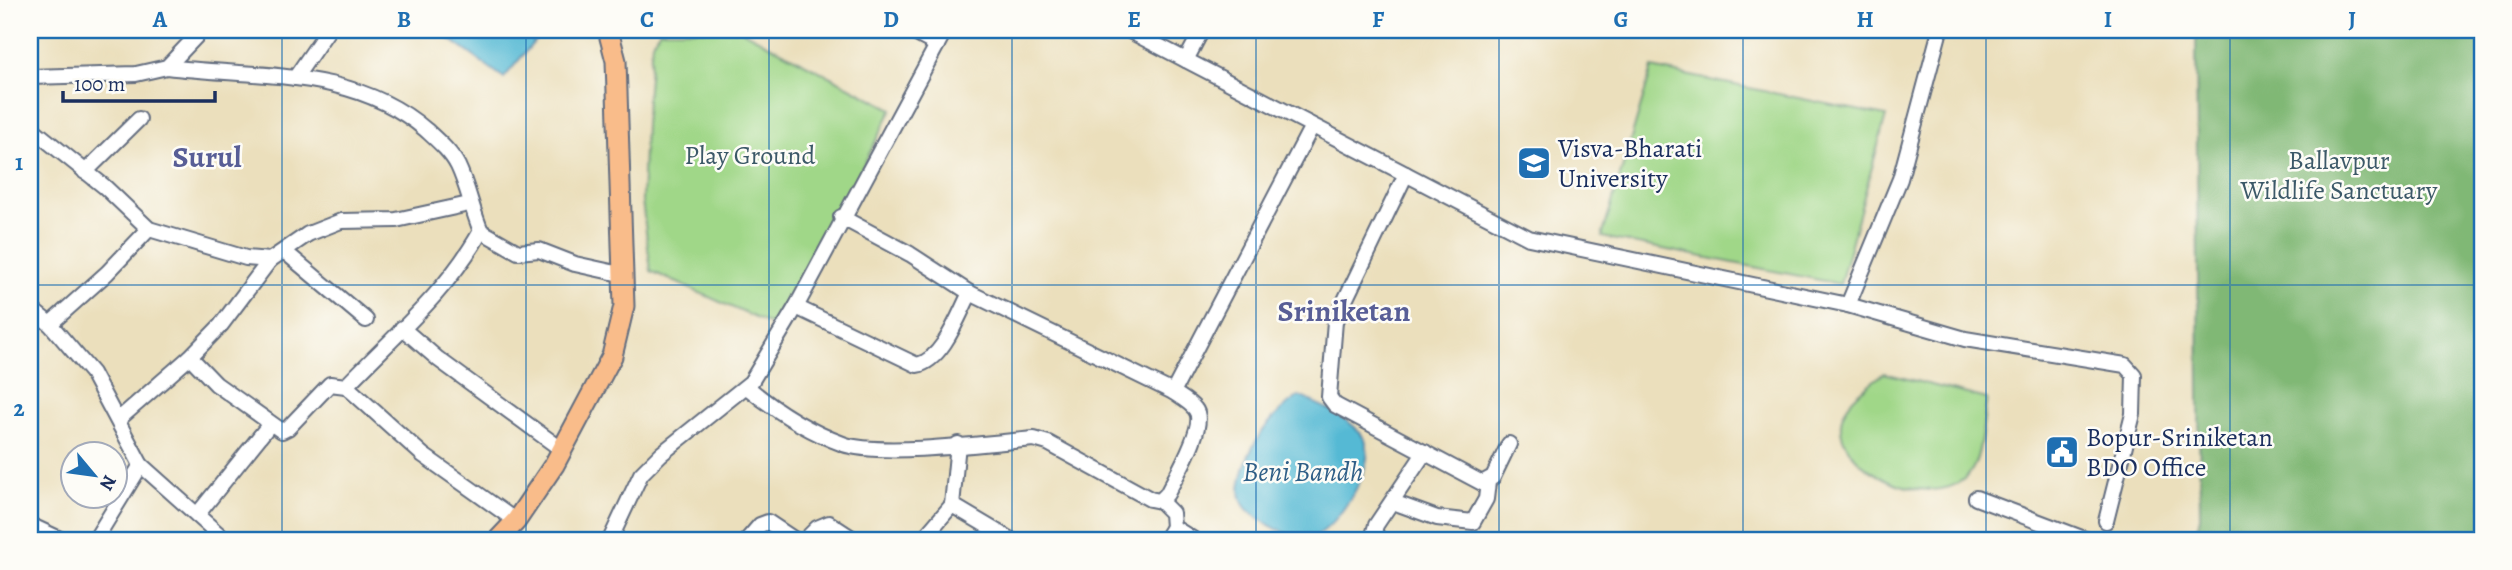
<svg xmlns="http://www.w3.org/2000/svg" width="2512" height="570" font-family="Alegreya,serif">
	<rect width="100%" height="100%" fill="#fdfcf7"/>
	<filter id="ink" filterUnits="userSpaceOnUse"><feTurbulence type="fractalNoise" baseFrequency=".0143" numOctaves="2"/><feDisplacementMap in="SourceGraphic" scale="14" xChannelSelector="R" yChannelSelector="G"/><feConvolveMatrix kernelMatrix="1 2 1 2 8 2 1 2 1" color-interpolation-filters="sRGB"/></filter>
	<filter id="wash" filterUnits="userSpaceOnUse"><feTurbulence type="fractalNoise" baseFrequency=".00686" numOctaves="4" result="noise"/><feDisplacementMap in="SourceGraphic" scale="28" xChannelSelector="R" yChannelSelector="G"/><feGaussianBlur stdDeviation="1.57" result="paint"/><feColorMatrix in="noise" values="0 0 0 0 0 0 0 0 0 0 0 0 0 0 0 0 0 1.4 0 .05"/><feComposite in="paint" operator="in"/></filter>
	<g filter="url(#wash)">
		<rect width="100%" height="100%" fill="#ebdfbc"/>
		<g fill="#a0d788" stroke="#5e8373" stroke-width="2">
			<path d="M660 30H741L892 109 780 329 651 271 642 201 645 124 652 42Z"/>
			<path d="M1652 68 1886 116 1840 284 1602 237Z"/>
			<path d="M1884 373 1987 399C1984 417 1981 454 1973 468 1941 523 1817 463 1845 410 1853 395 1870 384 1884 373Z"/>
		</g>
		<path fill="#80b874" stroke="#4e7469" stroke-width="2" d="M2196 30H2482V540H2193L2200 518Z"/>
		<g fill="#55b9d4" stroke="#387499" stroke-width="2">
			<path d="M437 30H544L504 78Z"/>
			<path d="M1299 396C1320 405 1353 418 1365 440 1378 466 1337 528 1312 538 1298 544 1256 519 1246 508 1239 499 1239 488 1242 477 1249 444 1270 416 1299 396Z"/>
		</g>
	</g>
	<g filter="url(#ink)">
		<g fill="none" stroke-linecap="round" stroke-linejoin="round">
			<g stroke="#646d7f" stroke-width="18">
				<g id="minor">
					<path d="M909 30 937 45"/>
					<path d="M1128 30 1529 238 1848 305 1965 339 2125 365 2134 375 2133 414 2106 521"/>
					<path d="M1186 60 1202 30"/>
					<path d="M167 67C256 78 354 67 426 130 438 141 451 152 458 166 468 187 472 210 481 231L518 252 539 250 575 264 625 275"/>
					<path d="M30 77 136 74 167 67 202 30"/>
					<path d="M295 78 328 30"/>
					<path d="M30 127 105 187 149 229 246 258 270 260 308 234 341 221 396 220 469 204"/>
					<path d="M85 172 139 119"/>
					<path d="M1406 174 1335 321 1329 397 1335 405 1482 483 1493 477 1509 444"/>
					<path d="M284 251 366 320"/>
					<path d="M1848 305 1900 179 1940 30"/>
					<path d="M796 307 917 365C943 360 959 314 970 293"/>
					<path d="M30 308 50 324 92 373 141 465 225 540"/>
					<path d="M50 324 107 273 149 229"/>
					<path d="M402 328 438 359 561 449"/>
					<path d="M190 357 216 384 282 431 288 428 330 384 346 386 423 455 516 521"/>
					<path d="M346 386C394 336 447 292 481 231"/>
					<path d="M747 387C776 411 807 431 843 444 880 457 991 443 1034 439L1048 443 1150 499 1160 501 1167 494C1175 477 1208 424 1195 409 1190 402 1180 397 1173 392L970 293 910 254 841 217"/>
					<path d="M1173 392 1312 126"/>
					<path d="M119 419 190 357 221 325 270 260"/>
					<path d="M958 444 952 505 1011 540"/>
					<path d="M1976 498 2087 540"/>
					<path d="M1160 501 1172 513 1173 527 1194 540"/>
					<path d="M1393 502 1437 518 1473 522 1486 499 1488 482"/>
					<path d="M197 515 270 424"/>
					<path d="M30 525 62 540"/>
					<path d="M95 540 141 465"/>
					<path d="M610 540 641 474 661 454 751 382 796 307 945 30"/>
					<path d="M747 540 760 525 768 522 795 540"/>
					<path d="M805 540 817 528 829 523 855 540"/>
					<path d="M922 540 952 505"/>
					<path d="M1165 540 1173 527"/>
					<path d="M1380 540 1374 532 1376 525 1425 452"/>
				</g>
			</g>
			<g stroke="#646d7f" stroke-width="23">
				<path id="major" d="M498 540 516 521 554 465 612 356 624 306 616 61 608 30"/>
			</g>
			<use href="#minor" stroke="#fff" stroke-width="14"/>
			<use href="#major" stroke="#f9bc8a" stroke-width="19"/>
		</g>
	</g>
	<path fill="none" stroke="#1f6fb2" stroke-width="2" stroke-opacity="0.55" d="M282 30V540M526 30V540M769 30V540M1012 30V540M1256 30V540M1499 30V540M1743 30V540M1986 30V540M2230 30V540M30 285H2482"/>
	<defs>
		<g id="university-square" transform="scale(1.75)"><rect x="-9" y="-9" width="18" height="18" rx="4" fill="#1f6fb2" stroke="#fdfcf7"/><path d="M0-5L7-2L0 1L-7-2ZM-4 1L0 2.5L4 1V4Q0 6-4 4Z" fill="#fff"/></g>
		<g id="civic-square" transform="scale(1.75)"><rect x="-9" y="-9" width="18" height="18" rx="4" fill="#1f6fb2" stroke="#fdfcf7"/><path d="M-.6-6.5H3V-4.5H.6V-3L4-1V1h2V6H-6V1h2V-1L-.6-3ZM-1.2 2.5V6h2.4V2.5Z" fill="#fff"/></g>
	</defs>
	<g fill-rule="evenodd">
		<use href="#university-square" x="1534" y="163"/>
		<use href="#civic-square" x="2062" y="452"/>
	</g>
	<g text-anchor="middle" dominant-baseline="central" stroke-width="5" stroke-linejoin="round" paint-order="stroke">
		<g font-size="26" fill="#1b2f5e" stroke="#fdfcf7" text-anchor="start">
			<text x="1558" y="148">Visva-Bharati<tspan x="1558" dy="30">University</tspan></text>
			<text x="2086" y="437">Bopur-Sriniketan<tspan x="2086" dy="30">BDO Office</tspan></text>
		</g>
		<g font-size="26" fill="#3c5968" stroke="#fdfcf7">
			<text x="750" y="155">Play Ground</text>
			<text x="2339" y="160">Ballavpur<tspan x="2339" dy="30">Wildlife Sanctuary</tspan></text>
		</g>
		<g font-size="28" font-style="italic" fill="#2f5f87" stroke="#fdfcf7">
			<text x="1303" y="472">Beni Bandh</text>
		</g>
		<g font-size="30" font-weight="bold" fill="#585e96" stroke="#fdfcf7">
			<text x="207" y="157">Surul</text>
			<text x="1344" y="311">Sriniketan</text>
		</g>
	</g>
	<rect width="2512" height="570" fill="none" stroke="#fdfcf7" stroke-width="77"/>
	<g transform="translate(94 475) rotate(119)"><circle r="33" fill="#fdfcf7" stroke="#a3aaba" stroke-width="2"/>
	<path d="M0-5L12 26L0 18L-12 26Z" fill="#1f6fb2"/>
	<text y="-10" font-size="19" font-weight="bold" text-anchor="middle" fill="#1b2f5e">N</text>
	</g>
	<path d="M63 91v10h152v-10" fill="none" stroke="#1b2f5e" stroke-width="3.5"/>
	<text x="74" y="91" font-size="21" fill="#1b2f5e" stroke="#fdfcf7" stroke-width="5" paint-order="stroke">100 m</text>
	<rect x="38" y="38" width="2436" height="494" fill="none" stroke="#1f6fb2" stroke-width="2.5"/>
	<g font-size="23" text-anchor="middle" font-weight="bold" fill="#1f6fb2">
		<text x="160" y="27">A</text>
		<text x="404" y="27">B</text>
		<text x="647" y="27">C</text>
		<text x="891" y="27">D</text>
		<text x="1134" y="27">E</text>
		<text x="1378" y="27">F</text>
		<text x="1621" y="27">G</text>
		<text x="1865" y="27">H</text>
		<text x="2108" y="27">I</text>
		<text x="2352" y="27">J</text>
		<text x="19" y="170">1</text>
		<text x="19" y="416">2</text>
	</g>
</svg>
